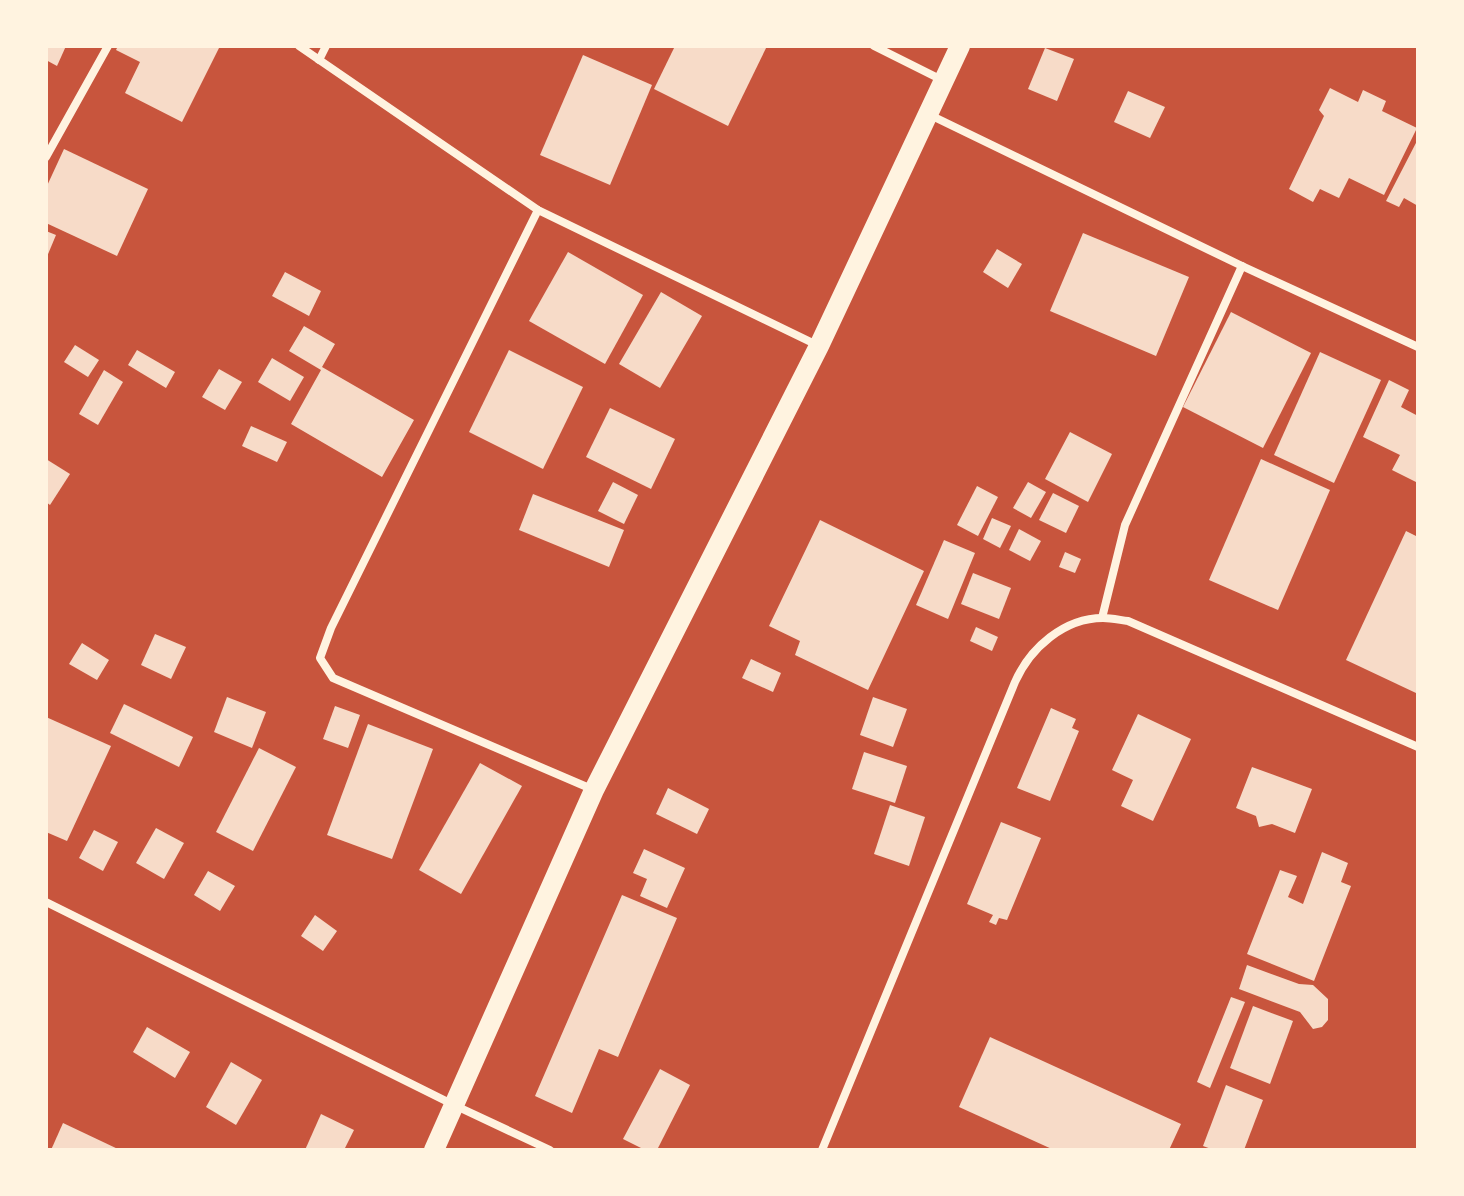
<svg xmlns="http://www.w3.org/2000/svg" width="1464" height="1196" font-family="Inter,sans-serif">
	<rect width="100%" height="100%" fill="#c8553d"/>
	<g fill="#f7dbc8">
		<path d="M46 46H66L57 66 46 60Z"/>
		<path d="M118 46H220L182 122 125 93 140 62 116 50Z"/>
		<path d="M675 46H767L728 126 654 89Z"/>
		<path d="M1045 48 1074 59 1057 101 1028 89Z"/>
		<path d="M583 55 652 85 610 185 540 155Z"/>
		<path d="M1330 88 1358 102 1363 90 1386 101 1382 111 1417 128 1384 195 1349 178 1339 198 1320 189 1313 202 1289 189 1324 116 1319 110Z"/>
		<path d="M1128 91 1165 107 1150 138 1114 122Z"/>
		<path d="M1418 139V206L1404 198 1399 207 1386 201Z"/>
		<path d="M64 149 148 189 117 256 46 223V188Z"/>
		<path d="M46 231 56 235 46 259Z"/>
		<path d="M1083 233 1189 277 1156 356 1050 311Z"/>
		<path d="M997 249 1022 264 1008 288 983 272Z"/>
		<path d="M568 252 643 295 605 364 529 321Z"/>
		<path d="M285 272 321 291 309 316 272 296Z"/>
		<path d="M661 292 702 316 660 388 619 364Z"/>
		<path d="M1231 312 1311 353 1263 448 1183 407Z"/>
		<path d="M304 326 335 344 322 367 414 420 382 477 291 424 321 370 289 351Z"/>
		<path d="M75 345 99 360 88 377 64 362Z"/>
		<path d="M137 350 175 372 166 388 128 365Z"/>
		<path d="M509 350 583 387 543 469 469 432Z"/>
		<path d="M1320 352 1381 380 1334 483 1274 455Z"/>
		<path d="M272 358 304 377 290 401 258 382Z"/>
		<path d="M219 369 242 382 225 410 202 397Z"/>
		<path d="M104 370 123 382 98 425 79 414Z"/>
		<path d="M1389 380 1409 390 1401 407 1418 416V483L1392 470 1400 455 1363 437Z"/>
		<path d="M610 408 675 439 651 489 586 457Z"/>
		<path d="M251 426 287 442 277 462 242 446Z"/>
		<path d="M1070 432 1112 454 1088 502 1045 479Z"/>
		<path d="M46 459 70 474 50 505 46 502Z"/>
		<path d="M1261 459 1330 490 1278 610 1209 580Z"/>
		<path d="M613 482 638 495 624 524 598 511Z"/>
		<path d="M1028 482 1046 492 1031 518 1013 508Z"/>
		<path d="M977 486 998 497 978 536 957 525Z"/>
		<path d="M1053 493 1079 506 1066 533 1039 520Z"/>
		<path d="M533 494 624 530 609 567 519 530Z"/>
		<path d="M992 518 1011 526 1000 548 983 539Z"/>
		<path d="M820 520 924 571 868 690 795 655 800 641 769 626Z"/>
		<path d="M1019 529 1041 541 1030 561 1009 550Z"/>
		<path d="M1406 531 1418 537V689L1416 693 1346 660Z"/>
		<path d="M944 540 975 553 948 619 916 605Z"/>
		<path d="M1065 552 1081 559 1075 573 1059 567Z"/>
		<path d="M973 573 1011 588 999 619 961 604Z"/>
		<path d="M976 627 998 637 992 651 970 641Z"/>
		<path d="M155 634 186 647 171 679 141 665Z"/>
		<path d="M82 643 109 660 97 680 69 664Z"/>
		<path d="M751 659 781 673 773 692 742 678Z"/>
		<path d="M227 697 266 712 252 748 214 732Z"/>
		<path d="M873 697 907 709 893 747 860 735Z"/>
		<path d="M124 704 193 737 179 767 110 733Z"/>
		<path d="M335 706 360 715 348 748 323 739Z"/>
		<path d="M1051 708 1076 719 1072 728 1079 731 1050 801 1017 788Z"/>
		<path d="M1138 714 1191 739 1153 821 1121 806 1133 780 1112 770Z"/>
		<path d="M46 717 111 746 67 841 46 832Z"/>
		<path d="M368 724 433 749 392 859 327 835Z"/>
		<path d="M259 748 296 767 253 851 216 832Z"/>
		<path d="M864 752 907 766 895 803 852 789Z"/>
		<path d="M480 763 522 786 461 894 419 870Z"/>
		<path d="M1252 767 1312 789 1295 833 1272 824 1259 827 1256 816 1236 808Z"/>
		<path d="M668 788 709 809 697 834 656 814Z"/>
		<path d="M890 805 925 817 909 866 874 854Z"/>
		<path d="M1001 822 1041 838 1007 920 999 918 996 925 989 922 993 915 967 904Z"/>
		<path d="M156 828 184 843 164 879 136 863Z"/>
		<path d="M94 830 118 842 103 871 79 858Z"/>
		<path d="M644 849 685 868 667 908 640 896 647 879 633 873Z"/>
		<path d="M1322 852 1348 863 1341 882 1351 886 1314 981 1247 954 1280 870 1297 876 1288 897 1303 904Z"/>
		<path d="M208 871 235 886 220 911 194 895Z"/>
		<path d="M622 895 677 918 618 1057 599 1049 572 1113 535 1096Z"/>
		<path d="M315 915 337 931 323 951 301 936Z"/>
		<path d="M1247 965 1299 984 1313 985 1328 999V1020L1322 1027 1313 1029 1300 1012 1239 989Z"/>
		<path d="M1231 997 1245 1002 1210 1088 1197 1082Z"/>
		<path d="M1253 1006 1293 1021 1270 1084 1230 1068Z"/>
		<path d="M147 1027 190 1052 175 1078 133 1052Z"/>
		<path d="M990 1037 1181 1124 1169 1150H1054L959 1107Z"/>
		<path d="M231 1062 262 1080 236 1125 206 1107Z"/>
		<path d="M660 1069 690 1085 657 1150H645L623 1139Z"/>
		<path d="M1226 1085 1263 1100 1244 1150H1214L1203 1146Z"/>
		<path d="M321 1114 354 1130 344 1150H305Z"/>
		<path d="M63 1123 120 1150H51Z"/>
	</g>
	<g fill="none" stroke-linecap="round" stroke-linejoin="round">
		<g stroke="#fff3e0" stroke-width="8">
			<path d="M299 46 538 210 817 345"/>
			<path d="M874 46 942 80"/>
			<path d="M319 60 326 46"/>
			<path d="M930 115 1242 266 1418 347"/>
			<path d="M46 157 108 46"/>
			<path d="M538 210 331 628 320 658 333 678 594 790"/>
			<path d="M1102 618 1125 525 1242 266"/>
			<path d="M46 902 454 1105 550 1150"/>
			<path d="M822 1150 1015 682C1030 648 1064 618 1103 618 1111 618 1120 620 1128 621L1418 747"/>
		</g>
		<path stroke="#fff3e0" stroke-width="20" d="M434 1150 594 790 819 346 960 46"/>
	</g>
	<rect width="1464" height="1196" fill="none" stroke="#fff3e0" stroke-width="96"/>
</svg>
